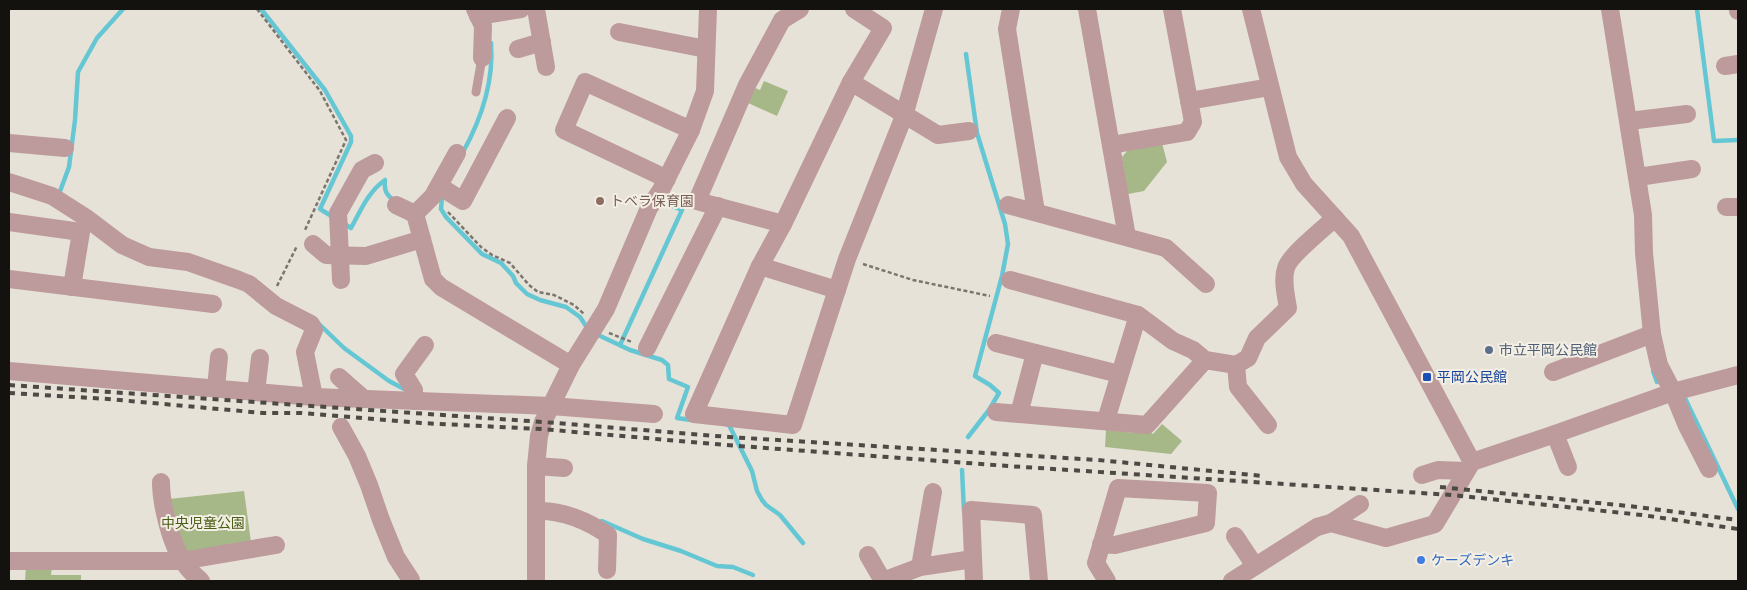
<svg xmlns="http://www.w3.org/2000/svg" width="1747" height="590" font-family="Rubik,'Noto Sans JP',sans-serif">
	<rect width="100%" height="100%" fill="#e7e2d7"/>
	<g fill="#a6b887">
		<path d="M764 81 788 91 777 116 746 102 753 87 760 90Z"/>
		<path d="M1162 143 1167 162 1144 191 1128 194 1122 157 1129 149Z"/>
		<path d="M1162 424 1182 441 1171 454 1105 447 1106 430 1136 433 1137 431H1150L1153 434Z"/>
		<path d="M244 491 251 542 188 553 182 550 169 499Z"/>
		<path d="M52 566 51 575H81V581H25L26 567Z"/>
	</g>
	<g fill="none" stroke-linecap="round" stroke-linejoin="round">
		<g stroke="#66c7d4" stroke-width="4.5">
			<path d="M261 9 325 90 351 136V142L320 209 333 217"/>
			<path d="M1697 9 1714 141 1738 140"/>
			<path d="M966 54 977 133 1005 224 1008 244 1002 276 975 376 990 385 999 393 989 410 968 437"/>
			<path d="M462 154C481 120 494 82 491 43"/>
			<path d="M59 194 69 167 75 120 78 72 97 38 123 9"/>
			<path d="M442 197 441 209 446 217 482 254 501 263 513 276 516 283 527 294 540 300 566 307 580 317 586 326"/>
			<path d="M343 223 351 228C361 210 368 192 385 180 384 190 386 195 394 200"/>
			<path d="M319 324 344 348 389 381 406 390"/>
			<path d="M596 334 630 350 662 360 668 365 669 379 688 387 677 418 691 420"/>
			<path d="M620 345 682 210 660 201"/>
			<path d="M1653 371 1657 382"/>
			<path d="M1683 394 1738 509"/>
			<path d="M726 424 729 425 752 471 757 491 762 500 766 505 780 515 803 543"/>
			<path d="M962 470 964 511"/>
			<path d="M602 521 643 539 681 551 717 566 733 567 753 575"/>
		</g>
		<g stroke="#7a766f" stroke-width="2.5" stroke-dasharray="4 2.5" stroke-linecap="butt">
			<path d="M257 9 320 91 346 140 305 230"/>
			<path d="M448 212 481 247 492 255 510 263 529 285 538 292 554 295 574 305 584 314"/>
			<path d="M863 264 913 280 990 296"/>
			<path d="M277 286 297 246"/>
			<path d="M609 333 632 342"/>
		</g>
		<path stroke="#bd9a9c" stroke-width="9" d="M476 92 482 58"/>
		<g stroke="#bd9a9c" stroke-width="18">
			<path d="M475 9 483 26 482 58"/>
			<path d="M536 9 546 67"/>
			<path d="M800 9 782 20 747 85 697 201 783 224 851 82 883 28 854 9"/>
			<path d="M1011 9 1007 29 1036 212"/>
			<path d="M1087 9 1127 237"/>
			<path d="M1251 9 1288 157 1304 184 1351 236 1472 462"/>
			<path d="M1610 9 1643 215 1644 253 1652 334 1659 365 1673 392 1687 426 1709 469"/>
			<path d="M1738 9V11"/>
			<path d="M478 16 521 9"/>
			<path d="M619 32 706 49"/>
			<path d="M518 49 542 42"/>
			<path d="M1725 66 1738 64"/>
			<path d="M851 82 938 135 969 131"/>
			<path d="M1189 101 1270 87"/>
			<path d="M1629 121 1687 114"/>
			<path d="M9 143 65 148"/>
			<path d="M1111 145 1187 132 1193 122 1172 9"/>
			<path d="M457 153 433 196 415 214 433 279 441 287 571 365"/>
			<path d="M1638 177 1692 169"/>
			<path d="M667 179 564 130 585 82 691 130"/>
			<path d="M9 182 52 196 85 217 122 245 149 257 188 262 239 280 249 284 276 306 311 324 314 330 305 352 314 397"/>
			<path d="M439 186 463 201 507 118"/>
			<path d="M396 205 415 214"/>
			<path d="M1008 205 1166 248 1206 284"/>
			<path d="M1726 207H1738"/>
			<path d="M9 222 81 232 72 287"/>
			<path d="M783 224 760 266 694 414 793 425 847 259 904 116 934 9"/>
			<path d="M313 244 326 255 366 256 422 239"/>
			<path d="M760 266 837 290"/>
			<path d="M9 279 213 304"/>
			<path d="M341 280 338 213 362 170 375 163"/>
			<path d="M1010 280 1138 315 1173 341 1193 350 1205 360 1236 365 1248 358 1257 338 1288 308C1286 296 1282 280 1286 268 1289 256 1324 228 1335 218"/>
			<path d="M996 343 1119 374"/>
			<path d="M647 348 718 206"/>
			<path d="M1236 365 1238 387 1268 425"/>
			<path d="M9 371 314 397 551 406 654 414"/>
			<path d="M1553 372 1652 334"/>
			<path d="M339 377 364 399"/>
			<path d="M216 388 219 357"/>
			<path d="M256 392 260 358"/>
			<path d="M414 401V390L404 374 425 345"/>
			<path d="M996 412 1147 425 1205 360"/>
			<path d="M1019 414 1035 353"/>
			<path d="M1106 420 1138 315"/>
			<path d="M341 427 357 456 369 485 381 520 396 557 411 580"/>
			<path d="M1555 434 1568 467"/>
			<path d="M536 466 564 468"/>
			<path d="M1422 475 1438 470 1466 471"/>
			<path d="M161 482C161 504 171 546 185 564 189 571 196 576 201 581"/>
			<path d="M537 511C562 510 588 521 608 535L607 570"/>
			<path d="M1331 523 1360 504"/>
			<path d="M1235 536 1255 566"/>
			<path d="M1101 544 1115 545 1206 523 1208 493 1118 488 1096 563 1107 581"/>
			<path d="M868 555 883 581"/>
			<path d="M9 561H182L276 545"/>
			<path d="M920 567 933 492"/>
			<path d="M536 581V466L539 436 543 422 571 365 606 309 649 208 661 190 691 130 705 91 708 9"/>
			<path d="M883 581 920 567 973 559"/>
			<path d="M974 581 971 510 1033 515 1039 581"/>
			<path d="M1232 581 1317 527 1331 523 1386 538 1435 524 1472 462 1555 434 1673 392 1738 375"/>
		</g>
		<g stroke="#4d4a45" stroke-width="4" stroke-dasharray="6 6" stroke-linecap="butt">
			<path d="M9 385 543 422 729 437 1098 460 1263 476"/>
			<path d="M9 393 108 399 263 413H301L421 423 541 429 726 445 1008 466 1452 495 1642 515 1738 529"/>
			<path d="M1440 487 1638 507 1738 520"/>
		</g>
	</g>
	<circle fill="#8d6e63" stroke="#f4efe5" stroke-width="2" cx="600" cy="201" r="5"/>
	<circle fill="#5c6f8a" stroke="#f4efe5" stroke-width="2" cx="1489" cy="350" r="5"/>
	<rect fill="#1a4fb4" stroke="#f4efe5" stroke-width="2" x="1422" y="372" width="10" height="10" rx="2.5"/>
	<circle fill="#3f7fe0" stroke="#f4efe5" stroke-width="2" cx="1421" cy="560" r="5"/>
	<g text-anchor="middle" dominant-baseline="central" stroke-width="4" stroke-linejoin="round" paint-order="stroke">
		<g font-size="14" fill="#785e54" stroke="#f4efe5" text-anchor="start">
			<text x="610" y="201">トベラ保育園</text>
		</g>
		<g font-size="14" fill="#4e5e75" stroke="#f4efe5" text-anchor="start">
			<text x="1499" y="350">市立平岡公民館</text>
		</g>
		<g font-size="14" fill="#164399" stroke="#f4efe5" text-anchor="start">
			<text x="1437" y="377">平岡公民館</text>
		</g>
		<g font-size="14" fill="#495e16" stroke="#f4efe5">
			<text x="203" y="523">中央児童公園</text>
		</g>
		<g font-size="14" fill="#366cbe" stroke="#f4efe5" text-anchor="start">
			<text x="1431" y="560">ケーズデンキ</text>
		</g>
	</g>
	<rect width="1747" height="590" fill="none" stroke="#14120e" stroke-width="20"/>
</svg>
